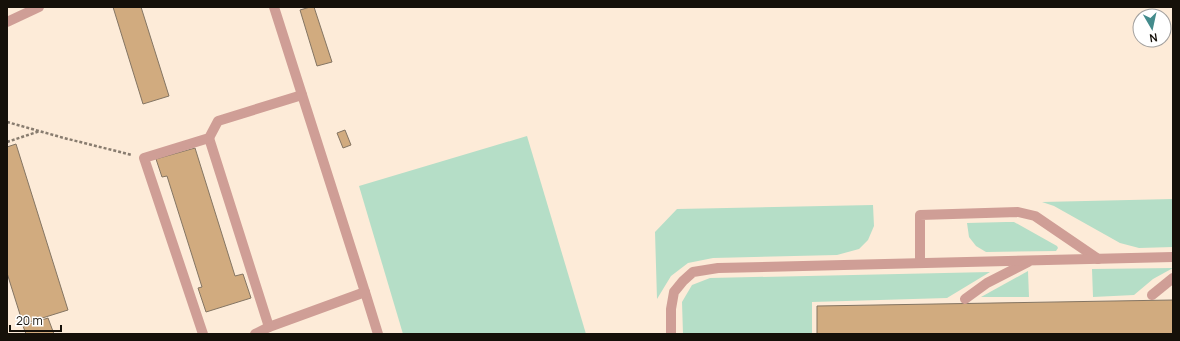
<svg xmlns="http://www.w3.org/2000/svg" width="1180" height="341" font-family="Manrope,sans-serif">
	<rect width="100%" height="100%" fill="#fdebd8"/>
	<g fill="#b5dec7">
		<path d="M527 136 586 334H403L359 186Z"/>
		<path d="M1173 199V247L1139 248 1120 243 1054 206 1042 202Z"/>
		<path d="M873 205 874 226 868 240 859 249 837 255 713 258 688 263 671 276 657 299 655 232 677 209Z"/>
		<path d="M1006 222H1014L1057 246 1058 248 1056 251 986 252 976 246 969 237 967 223Z"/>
		<path d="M1173 268 1153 279 1134 295 1093 297 1092 269Z"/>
		<path d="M1028 271 1029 297H981Z"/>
		<path d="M990 272 947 298 812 302V334H683L682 302 692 285 710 278Z"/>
	</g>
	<g fill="#d1ab7f" stroke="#847563">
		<path d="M113 7H141L169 96 143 104Z"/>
		<path d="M310 7H314L332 62 317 66 300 10Z"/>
		<path d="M345 130 351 145 343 148 337 133Z"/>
		<path d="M16 144 68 310 23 324 7 273V147Z"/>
		<path d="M195 148 235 276 243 274 251 298 206 312 198 288 202 287 167 176 162 177 156 159Z"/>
		<path d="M1173 300V334H817V306Z"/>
		<path d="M48 318 54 334H26L23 326Z"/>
	</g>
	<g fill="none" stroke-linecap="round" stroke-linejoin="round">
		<g stroke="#887c6f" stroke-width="2.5" stroke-dasharray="3 2" stroke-linecap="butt">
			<path d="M7 122 64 138 132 155"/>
			<path d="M7 142 40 131"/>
		</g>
		<g stroke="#cf9e96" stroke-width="10">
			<path d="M7 22 39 7"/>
			<path d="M209 138 269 327"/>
			<path d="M920 263V215L1018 212 1035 216 1098 259"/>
			<path d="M365 292 378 334"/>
			<path d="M1152 295 1173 278"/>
			<path d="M965 299 987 283 1028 262"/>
			<path d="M203 334 144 158 209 138 218 121 302 95"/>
			<path d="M255 334 269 327 365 292 274 7"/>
			<path d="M671 334V309L674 292 683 281 693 272 718 268 1173 257"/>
		</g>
	</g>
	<rect width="1180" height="341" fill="none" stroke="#151009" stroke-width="16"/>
	<g transform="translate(1152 28) rotate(171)"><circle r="19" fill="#ffffff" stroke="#a19f9d"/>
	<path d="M0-3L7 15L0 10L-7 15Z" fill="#438b8c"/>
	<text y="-6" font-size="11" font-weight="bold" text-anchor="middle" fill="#151009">N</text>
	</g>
	<path d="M10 325v6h51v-6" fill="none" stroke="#151009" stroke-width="2"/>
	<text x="16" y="325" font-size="12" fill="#151009" stroke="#ffffff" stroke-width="3" paint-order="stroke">20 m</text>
</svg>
